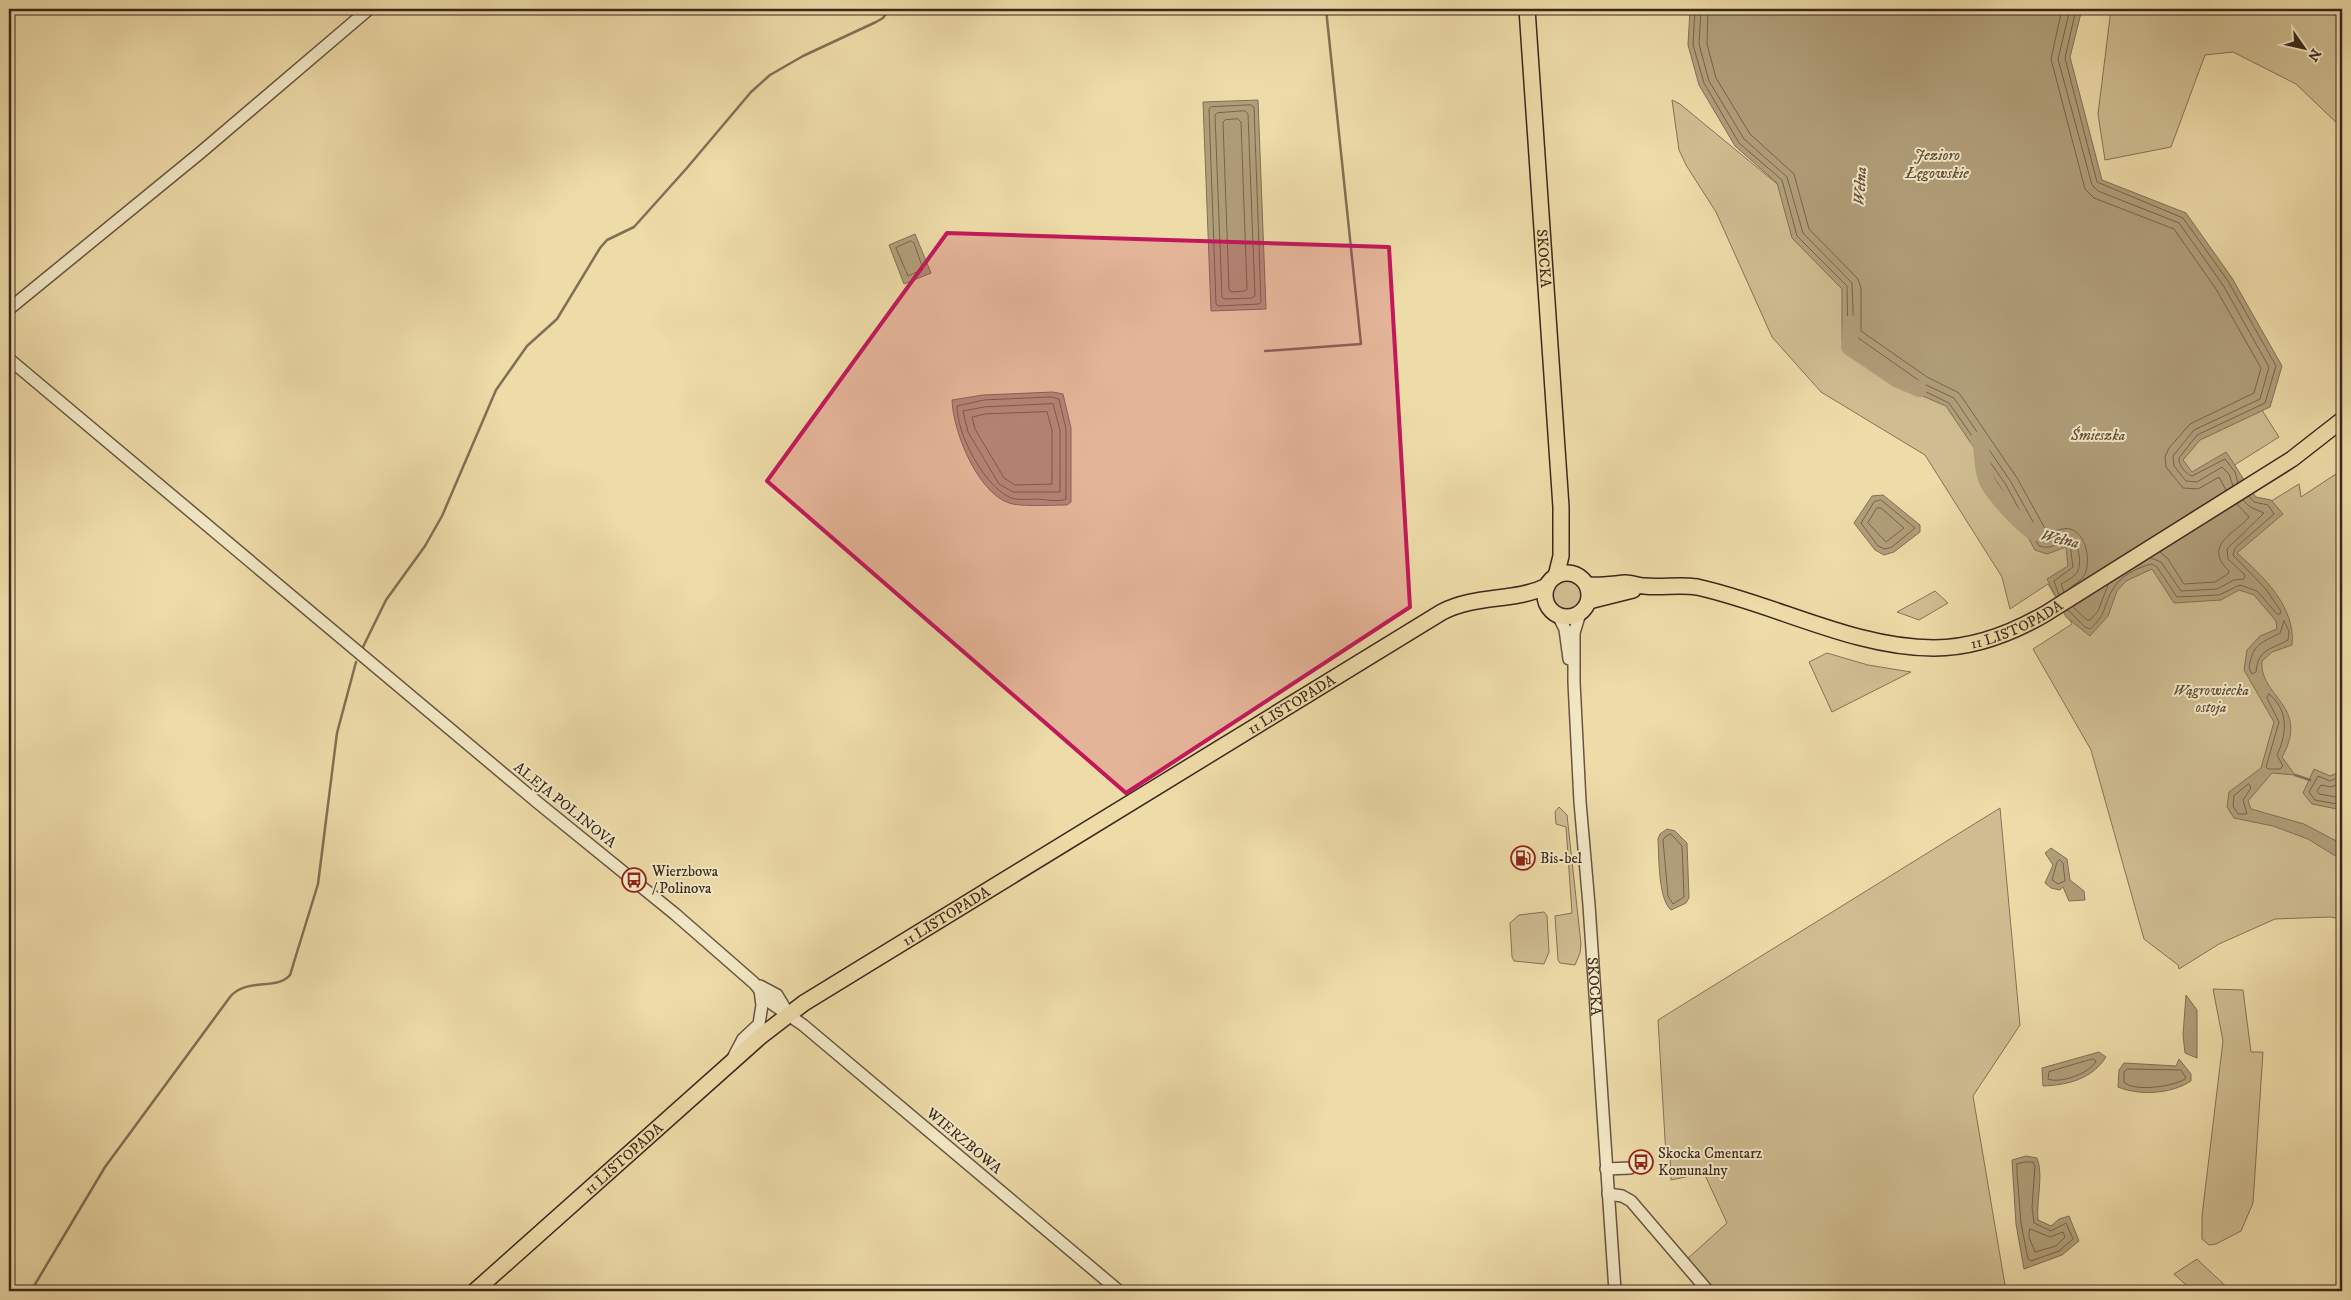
<svg xmlns="http://www.w3.org/2000/svg" width="2351" height="1300" font-family="'IM FELL DW Pica',serif">
	<rect width="100%" height="100%" fill="#eddba8"/>
	<filter id="stains"><feTurbulence type="fractalNoise" baseFrequency=".004" numOctaves="4"/><feColorMatrix values="0 0 0 0 .2 0 0 0 0 .09 0 0 0 0 .02 0 0 0 .5 -.17"/></filter>
	<radialGradient id="worn" r=".72"><stop offset=".6" stop-color="#630" stop-opacity="0"/><stop offset="1" stop-color="#630" stop-opacity=".3"/></radialGradient>
	<g fill="#cfbd91" stroke="#857258">
		<path d="M2111 9H2342V128L2296 84 2233 52 2205 55 2171 147 2105 160 2098 114Z"/>
		<path d="M1672 100 1680 104 1793 197 2125 194 2279 437 2233 466 2260 508 2299 484 2301 497 2342 470V919L2330 917 2275 919 2219 944 2179 969 2178 965 2144 939 2091 750 2033 649 2072 624 2048 584 2010 609 2002 577 1925 455 1821 392 1772 337 1716 212 1686 165 1679 150Z"/>
		<circle cx="1568" cy="595" r="16"/>
		<path d="M1935 591 1948 603 1919 620 1897 612Z"/>
		<path d="M1827 653 1868 665 1911 672 1832 712 1809 662Z"/>
		<path d="M1559 807 1567 815 1581 944 1580 953 1575 965 1560 963 1558 960 1555 916 1572 913 1566 827 1556 824 1555 812Z"/>
		<path d="M2000 808 2020 1025 1973 1096 2006 1291H1712L1686 1260 1727 1223 1704 1173 1671 1180 1670 1156H1666L1658 1020Z"/>
		<path d="M1544 912 1547 916 1549 952 1544 964 1514 961 1512 957 1510 923 1519 915Z"/>
		<path d="M2213 989 2243 990 2251 1052H2263L2253 1203 2241 1231 2216 1244 2209 1245 2202 1239V1216L2223 1041Z"/>
		<path d="M2197 1259 2200 1262 2231 1291H2193L2174 1274Z"/>
	</g>
	<g fill="#b09e79" stroke="#816f55">
		<path d="M1690 9H2082L2070 57 2102 180 2186 213 2232 278 2282 366 2270 407 2200 440 2183 460 2192 472 2226 452C2237 467 2244 482 2256 497L2271 500 2283 514 2237 553C2263 576 2296 607 2292 645L2272 652 2262 661C2259 697 2311 706 2282 757L2295 775 2272 773 2248 801 2251 809 2304 824 2342 844V860L2308 839 2273 826 2234 818 2227 807 2229 792 2261 768 2274 722 2244 670 2247 650 2260 636 2277 629 2276 621 2254 595 2239 590 2221 600 2174 603 2152 569 2126 581 2117 591 2108 616 2090 636 2066 617 2047 579 2068 566 2066 547 2047 554 2035 550 2001 488 1946 406 1918 394 1842 341V289L1792 238 1777 183 1735 146 1699 85 1688 45Z"/>
		<path d="M1258 100 1266 309 1211 311 1203 102Z"/>
		<path d="M915 234 931 273 904 284 889 245Z"/>
		<path d="M1053 392 1063 394 1071 428V502L1067 505C1053 505 1020 507 1009 503 977 492 953 431 952 400L983 395Z"/>
		<path d="M1883 495 1920 525V532L1894 552 1884 555 1875 550 1854 523 1872 496Z"/>
		<path d="M2314 769 2330 776 2342 771V810L2312 804 2303 793Z"/>
		<path d="M1667 829 1675 831 1687 843 1689 898 1686 903 1671 910C1658 899 1659 856 1658 839L1660 834Z"/>
		<path d="M2051 848 2067 859 2070 880 2084 891 2085 900 2069 901 2063 887 2060 890 2051 888 2045 883 2053 865 2045 853Z"/>
		<path d="M2186 995 2197 1010V1058L2185 1053 2183 1035Z"/>
		<path d="M2099 1052 2106 1057C2092 1079 2068 1085 2043 1086L2042 1068Z"/>
		<path d="M2179 1059 2191 1074V1081C2171 1094 2140 1096 2118 1087L2119 1070 2124 1063 2176 1066Z"/>
		<path d="M2026 1156 2037 1158C2044 1176 2036 1200 2038 1220L2051 1226 2059 1219 2069 1216 2079 1241 2062 1255 2024 1269 2016 1224 2012 1160Z"/>
	</g>
	<g fill="none" stroke-linecap="round" stroke-linejoin="round">
		<g stroke="#76634c" stroke-width="1">
			<path d="M1695 9 1693 45 1704 83 1739 143 1782 180 1797 236 1847 286 1848 338 1920 389 1949 403 2006 485 2039 546C2054 551 2059 539 2070 544L2073 567 2054 581 2059 595"/>
			<path d="M1701 9 1699 44 1709 81 1744 139 1787 177 1803 233 1852 283 1854 335 1924 384 1954 398 2011 482 2043 540 2047 542 2065 536 2074 540C2079 548 2083 568 2075 575 2071 579 2066 581 2061 584L2064 592"/>
			<path d="M1708 9 1707 44 1716 78 1750 134 1794 174 1809 229 1858 279 1861 288V331L1927 377 1959 393 2017 478 2047 532C2054 533 2061 527 2070 529 2086 533 2091 560 2085 574 2082 580 2076 583 2071 587"/>
			<path d="M2062 9 2051 59 2085 189 2094 198 2174 229 2216 289 2261 368 2254 393 2190 424 2169 448 2165 457 2166 467 2183 488 2198 489 2219 477 2226 490"/>
			<path d="M2070 9 2058 59 2092 185 2098 191 2179 223 2223 285 2269 367 2260 399 2194 430 2173 456 2174 466 2186 481 2197 482 2222 467 2229 474 2233 486"/>
			<path d="M2076 9 2065 58 2097 182 2183 218 2228 281 2276 366 2265 403 2197 435 2179 458C2178 465 2186 474 2192 476L2225 459 2235 472 2238 483"/>
			<path d="M1251 105 1254 107 1261 302 1259 304 1218 306 1216 304 1209 109 1211 107Z"/>
			<path d="M1245 111 1248 114 1255 296 1252 298 1224 299 1222 297 1215 115 1217 113Z"/>
			<path d="M1238 119 1241 122 1247 289 1245 291 1231 292 1229 289 1223 122 1225 120Z"/>
			<path d="M911 241 914 243 923 269 908 276 896 248Z"/>
			<path d="M1052 397 1059 399 1066 429V499C1059 502 1047 500 1039 499 1030 499 1017 501 1009 497 983 484 957 434 957 406L984 400Z"/>
			<path d="M1053 404 1060 430V492H1013L999 484 968 432 963 411 984 407Z"/>
			<path d="M1047 412 1052 430V484L1015 485 1004 478 975 429 972 417 985 414Z"/>
			<path d="M1881 500 1915 528 1892 547 1885 549 1878 546 1861 523 1874 502Z"/>
			<path d="M1877 508H1881L1904 528 1886 542 1868 523Z"/>
			<path d="M2160 552 2168 559 2184 584 2215 582 2228 574 2229 571C2202 545 2235 534 2249 517L2237 504"/>
			<path d="M2151 558 2161 562 2181 591 2217 589 2234 580 2244 579 2245 575 2228 559 2227 549 2264 513 2250 507 2243 500"/>
			<path d="M2073 607 2087 620H2090L2098 611 2108 585"/>
			<path d="M2068 610 2085 627 2090 629C2107 614 2103 606 2113 589 2120 576 2138 567 2152 564L2157 567 2177 597 2219 595 2240 585 2257 591 2277 614H2280L2281 611 2265 588 2233 555 2235 548 2274 514 2268 505 2254 502 2249 496"/>
			<path d="M2284 621 2289 631 2288 640C2270 650 2258 649 2256 672L2252 674 2249 668C2253 643 2260 644 2280 633Z"/>
			<path d="M2269 694C2289 710 2287 734 2277 755L2283 766 2280 769H2268L2266 767 2279 722 2267 698Z"/>
			<path d="M2342 776 2330 781 2318 776 2309 792 2315 800 2342 805"/>
			<path d="M2342 783 2331 787 2321 785 2317 791 2319 794 2342 798"/>
			<path d="M2249 784 2251 788 2243 800 2247 814H2238L2233 806 2234 796Z"/>
			<path d="M1671 834 1682 846 1684 897 1673 904 1668 896 1663 840 1665 837Z"/>
			<path d="M2060 860 2063 863 2065 881 2058 884 2052 880 2057 862Z"/>
			<path d="M2093 1059 2096 1061C2091 1073 2060 1084 2048 1079L2049 1072Z"/>
			<path d="M2128 1069 2181 1070 2186 1078C2176 1087 2132 1092 2124 1082V1072Z"/>
			<path d="M2026 1162H2033L2035 1166 2032 1207 2034 1223 2051 1231 2066 1223 2073 1239 2059 1251 2031 1261 2028 1259 2021 1223 2017 1173V1164Z"/>
			<path d="M2030 1229 2050 1237 2063 1232 2065 1237 2056 1246 2035 1252 2029 1237Z"/>
		</g>
		<g stroke="#816f55" stroke-width="2.5">
			<path d="M1265 351 1361 344 1326 9"/>
			<path d="M362 649 386 600 425 546 442 516 496 390 527 346 557 319 600 248 607 240 634 227 686 169 751 92 770 75 803 56 876 22 883 18 889 9"/>
			<path d="M2295 775 2310 780"/>
			<path d="M31 1291 105 1167 230 997C246 977 277 991 290 975L318 884 337 733 356 662"/>
		</g>
		<g stroke="#b09e79" stroke-width="16">
			<path d="M1851 323 1849 347 1898 380 1919 389"/>
			<path d="M1978 440 1981 444C1982 455 1982 468 1986 479 1989 490 2025 530 2036 533"/>
		</g>
		<g stroke="#685541" stroke-width="14">
			<g id="minor">
				<path d="M9 309 200 153 369 9"/>
				<path d="M9 359 537 802 675 914 754 983 771 1003 803 1025 1119 1291"/>
				<path id="s1" d="M1580 613 1574 633V682L1580 802 1589 905 1615 1291"/>
				<path d="M1558 615 1565 629 1569 659"/>
				<path d="M760 986 777 995 786 1010"/>
				<path d="M734 1056 743 1039 759 1024 762 1005 760 990"/>
				<path d="M1606 1169 1630 1168"/>
				<path d="M1608 1194 1622 1196 1631 1201 1708 1291"/>
			</g>
		</g>
		<g stroke="#3b281f" stroke-width="18">
			<g id="major">
				<path id="s2" d="M1527 9 1561 507V556L1556 576"/>
				<circle cx="1567" cy="595" r="22"/>
				<path id="s3" d="M1588 585C1600 586 1613 584 1626 583 1632 583 1638 586 1644 586 1662 588 1679 584 1697 587 1775 604 1854 648 1934 648 1974 648 2012 633 2045 614L2292 459 2342 420"/>
				<path d="M1589 601 1633 590"/>
				<path id="s4" d="M475 1291 761 1036 804 1003 1442 612C1477 594 1515 602 1547 586"/>
			</g>
		</g>
		<use href="#minor" stroke="#f3e8c6" stroke-width="11"/>
		<use href="#major" stroke="#eddba8" stroke-width="15"/>
	</g>
	<path fill="#c2185b" fill-opacity="0.2" stroke="#c2185b" stroke-width="4" stroke-linejoin="round" d="M947 233 1389 247 1410 607 1126 793 767 481Z"/>
	<defs>
		<g id="fuel-ring" transform="scale(1.25)"><circle r="9.5" fill="#f3e8c6" stroke="#8f2418" stroke-width="1.5"/><path d="M-5.5-6h7V0h2V4h1.3V-2.5L3-4.5l.8-.8L6-3V5H2.5V1h-1V6h-7ZM-4.2-4.7v3.2H.2V-4.7Z" fill="#8f2418"/></g>
		<g id="bus-ring" transform="scale(1.25)"><circle r="9.5" fill="#f3e8c6" stroke="#8f2418" stroke-width="1.5"/><path d="M-5-6H5V4H4V6H2V4H-2V6H-4V4H-5ZM-3.5-4V0h7V-4ZM-3.5 1.2v1.5H-2V1.2ZM2 1.2v1.5H3.5V1.2Z" fill="#8f2418"/></g>
	</defs>
	<g fill-rule="evenodd">
		<use href="#fuel-ring" x="1523" y="858"/>
		<use href="#bus-ring" x="634" y="880"/>
		<use href="#bus-ring" x="1641" y="1162"/>
	</g>
	<g text-anchor="middle" dominant-baseline="central" stroke-width="4" stroke-linejoin="round" paint-order="stroke">
		<g font-size="15" fill="#3b281f" stroke="#f3e8c6">
			<text stroke="none"><textPath href="#s2" startOffset="250">SKOCKA</textPath></text>
			<text stroke="none"><textPath href="#s3" startOffset="442">11 LISTOPADA</textPath></text>
			<text stroke="none"><textPath href="#s4" startOffset="1009">11 LISTOPADA</textPath></text>
			<text transform="translate(565 805) rotate(39)">ALEJA POLINOVA</text>
			<text stroke="none"><textPath href="#s4" startOffset="604">11 LISTOPADA</textPath></text>
			<text stroke="none"><textPath href="#s1" startOffset="375">SKOCKA</textPath></text>
			<text transform="translate(964 1141) rotate(40)">WIERZBOWA</text>
			<text stroke="none"><textPath href="#s4" startOffset="199">11 LISTOPADA</textPath></text>
		</g>
		<g font-size="15" font-style="italic" fill="#604d3c" stroke="#f3e8c6">
			<text x="2098" y="435">Śmieszka</text>
			<text x="2211" y="690">Wągrowiecka<tspan x="2211" dy="17">ostoja</tspan></text>
		</g>
		<g font-size="15" fill="#3b281f" stroke="#f3e8c6" text-anchor="start">
			<text x="1540" y="858">Bis-bel</text>
			<text x="652" y="871">Wierzbowa<tspan x="652" dy="17">/ Polinova</tspan></text>
			<text x="1658" y="1153">Skocka Cmentarz<tspan x="1658" dy="17">Komunalny</tspan></text>
		</g>
		<g font-size="16" font-style="italic" fill="#5e4b3a" stroke="#f3e8c6">
			<text x="1937" y="155">Jezioro<tspan x="1937" dy="18">Łęgowskie</tspan></text>
			<text transform="translate(1860 186) rotate(-86)">Wełna</text>
			<text transform="translate(2060 539) rotate(13)">Wełna</text>
		</g>
	</g>
	<rect width="2351" height="1300" fill="none" stroke="#eddba8" stroke-width="30"/>
	<rect x="10" y="10" width="2331" height="1280" fill="none" stroke="#3b281f" stroke-width="2.5"/>
	<rect x="15" y="15" width="2321" height="1270" fill="none" stroke="#3b281f"/>
	<g transform="translate(2304 48) rotate(124)" stroke="#f3e8c6" stroke-width="4" paint-order="stroke">
	<path d="M0-4L9 19L0 12L-9 19Z" fill="#3b281f"/>
	<text y="-8" font-size="14" font-weight="bold" text-anchor="middle" fill="#3b281f">N</text>
	</g>
	<rect width="100%" height="100%" filter="url(#stains)"/>
	<rect width="100%" height="100%" fill="url(#worn)"/>
</svg>
